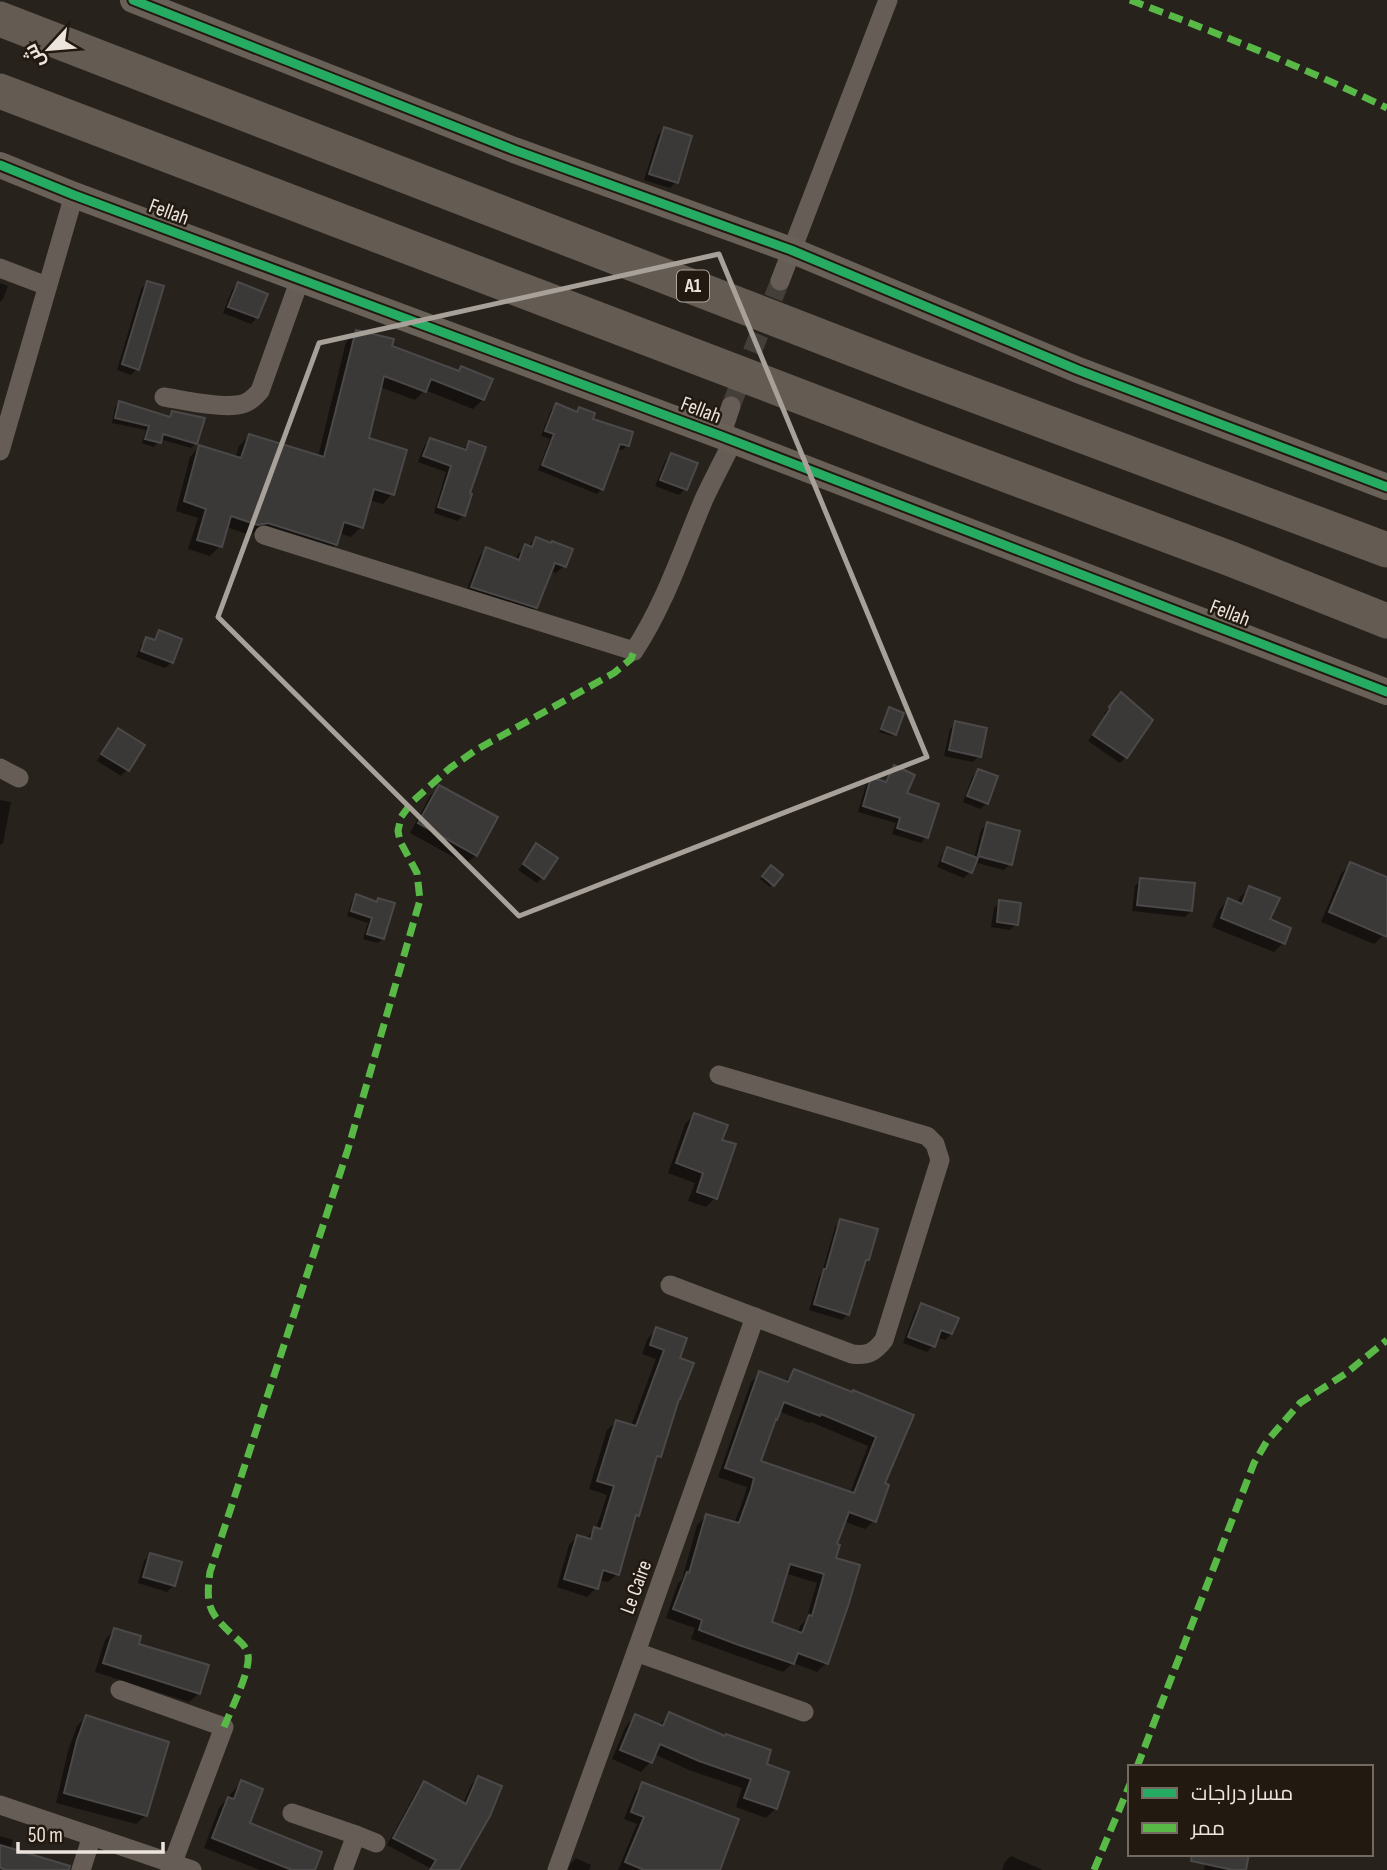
<svg xmlns="http://www.w3.org/2000/svg" width="1387" height="1870" font-family="'Sofia Sans Condensed',Cairo,sans-serif">
	<rect width="100%" height="100%" fill="#28221d"/>
	<g fill="#0007" fill-rule="evenodd">
		<path d="M664 129 676 182 670 188 644 180 658 135Z"/>
		<path d="M0 283 8 286 3 299 0 302Z"/>
		<path d="M147 283 137 369 131 375 117 370 141 289Z"/>
		<path d="M238 284 265 295 257 317 251 324 223 313 232 290Z"/>
		<path d="M356 332 390 348 483 399 473 409 425 390 415 400 380 387 367 440 392 494 383 504 369 500 361 527 351 537 339 533 336 544 326 554 257 532 247 534 226 527 220 546 210 556 188 549 198 518 176 511 190 457 199 447 235 459 239 446 249 436 318 457 346 342Z"/>
		<path d="M120 403 168 418 173 413 196 443 191 448 160 439 154 447 142 443 146 430 112 423 115 407Z"/>
		<path d="M556 405 576 413 580 409 590 420 628 445 622 450 616 449 602 489 597 494 538 470 550 439 541 436 551 410Z"/>
		<path d="M430 440 462 450 469 443 468 494 464 515 457 521 434 513 446 472 418 462 424 446Z"/>
		<path d="M671 455 685 489 679 495 655 486 665 461Z"/>
		<path d="M536 539 564 566 556 573 549 571 535 607 527 614 465 595 479 557 486 549 515 561 518 554Z"/>
		<path d="M159 632 172 662 165 668 136 657 141 645 147 639 152 641Z"/>
		<path d="M1115 701 1126 757 1120 763 1088 741 1105 715 1104 714Z"/>
		<path d="M890 709 894 734 892 736 879 732Z"/>
		<path d="M956 723 979 756 973 762 944 756 950 729Z"/>
		<path d="M118 730 143 746 127 770 121 776 97 761 112 736Z"/>
		<path d="M894 767 905 794 926 837 921 843 892 834 896 823 858 812 866 785 872 779 884 783 889 772Z"/>
		<path d="M978 771 987 803 980 809 963 802 972 777Z"/>
		<path d="M439 787 476 855 466 864 410 833 430 796Z"/>
		<path d="M0 800 11 802 3 843 0 845Z"/>
		<path d="M987 824 1010 864 1004 870 974 862 970 872 964 878 937 867 942 855 948 849 974 859 981 830Z"/>
		<path d="M537 846 543 877 537 883 518 870Z"/>
		<path d="M1350 864 1387 879V927L1384 935 1374 944 1321 922 1341 874Z"/>
		<path d="M771 867 781 875 770 887 760 879Z"/>
		<path d="M1141 880 1191 911 1185 917 1132 911 1135 886Z"/>
		<path d="M1250 888 1268 920 1283 943 1274 952 1212 927 1219 910 1228 900 1237 904 1240 897Z"/>
		<path d="M357 896 375 903 379 900 383 938 378 943 363 939 368 923 347 916 352 901Z"/>
		<path d="M1000 902 1016 924 1010 930 991 927 994 908Z"/>
		<path d="M694 1115 720 1141 715 1198 706 1207 688 1201 695 1183 668 1173 685 1124Z"/>
		<path d="M841 1221 868 1260 863 1265 848 1314 842 1320 809 1310 819 1277 822 1273 835 1227Z"/>
		<path d="M921 1305 951 1334 945 1340 937 1337 933 1346 927 1352 903 1343 915 1311Z"/>
		<path d="M657 1329 678 1359 679 1398 660 1456 654 1462 638 1515 633 1520 617 1574 608 1582 598 1580 596 1588 587 1597 557 1587 569 1545 578 1536 585 1539 596 1529 607 1495 589 1489 607 1430 616 1422 631 1426 656 1359 642 1354 648 1338Z"/>
		<path d="M794 1371 911 1416 883 1484 874 1521 865 1529 843 1521 835 1545 826 1663 817 1672 793 1663 783 1672 727 1652 691 1639 695 1628 666 1618 678 1583 682 1580 697 1525 706 1516 734 1524 743 1500 747 1487 718 1477 751 1382 760 1373 784 1382ZM778 1411 809 1423 811 1422 868 1446 850 1493 759 1462ZM785 1573 817 1583 806 1620 800 1626 798 1633 770 1623Z"/>
		<path d="M150 1555 180 1563 173 1586 167 1592 138 1583 144 1561Z"/>
		<path d="M114 1630 199 1693 189 1702 95 1672 105 1640Z"/>
		<path d="M669 1714 764 1765 776 1808 766 1818 736 1807 742 1788 689 1770 654 1754 650 1762 641 1772 612 1759 626 1726 635 1716 659 1726Z"/>
		<path d="M86 1717 146 1815 136 1824 56 1803 68 1751 77 1726Z"/>
		<path d="M478 1778 457 1870H429L430 1868 387 1845 417 1790 424 1783 463 1804 471 1785Z"/>
		<path d="M241 1782 247 1824 313 1870H260L204 1848 219 1808Z"/>
		<path d="M642 1784 718 1868 722 1870H618L637 1824 624 1819 635 1792Z"/>
		<path d="M0 1836 13 1840 10 1850 46 1870H0Z"/>
		<path d="M1207 1854 1244 1870H1204Z"/>
		<path d="M1011 1856 1043 1870H1002L1005 1862Z"/>
		<path d="M576 1858 591 1865 589 1870H568L571 1863Z"/>
	</g>
	<g fill="#3b3838" stroke="#4a4848" stroke-width="2" fill-rule="evenodd">
		<path d="M664 127 692 136 678 183 649 174Z"/>
		<path d="M147 281 164 286 139 370 122 364Z"/>
		<path d="M238 282 268 294 258 318 228 307Z"/>
		<path d="M356 330 394 339 392 346 459 371 461 366 493 379 484 400 431 379 426 392 384 376 369 438 407 450 394 495 374 489 363 528 344 522 337 545 268 523 258 525 231 516 222 547 197 540 206 509 184 501 199 445 241 458 249 434 324 457Z"/>
		<path d="M119 401 170 417 172 411 205 418 197 444 163 434 161 443 145 439 149 426 115 418Z"/>
		<path d="M556 403 577 412 579 407 595 413 593 419 633 432 629 446 620 444 603 490 542 465 554 434 545 431Z"/>
		<path d="M430 438 466 450 469 441 486 447 470 493 472 494 465 516 438 507 451 466 423 456Z"/>
		<path d="M671 453 698 463 687 490 660 480Z"/>
		<path d="M536 537 551 543 552 541 573 549 566 567 555 563 537 608 471 587 486 547 519 560 525 544 532 547Z"/>
		<path d="M159 630 182 639 173 663 141 651 146 637 155 640Z"/>
		<path d="M1121 692 1153 720 1127 758 1093 735 1110 709 1109 707Z"/>
		<path d="M889 707 904 713 896 735 881 729Z"/>
		<path d="M955 721 987 728 981 757 949 750Z"/>
		<path d="M118 728 145 745 129 771 101 754Z"/>
		<path d="M894 765 915 775 907 793 939 804 928 838 897 828 900 818 863 806 871 777 886 782Z"/>
		<path d="M978 769 998 776 988 804 967 796Z"/>
		<path d="M439 785 498 817 477 856 418 823Z"/>
		<path d="M987 822 1020 831 1012 865 978 856Z"/>
		<path d="M536 843 558 858 544 879 523 864Z"/>
		<path d="M947 847 978 858 972 873 942 861Z"/>
		<path d="M1350 862 1387 877V937L1329 912Z"/>
		<path d="M771 865 783 875 774 886 762 876Z"/>
		<path d="M1140 878 1195 883 1192 911 1137 905Z"/>
		<path d="M1249 886 1280 898 1270 919 1291 928 1285 944 1221 918 1228 898 1242 904Z"/>
		<path d="M356 894 377 902 378 898 395 903 384 939 367 934 372 918 351 911Z"/>
		<path d="M999 900 1021 903 1018 925 997 922Z"/>
		<path d="M694 1113 728 1125 722 1140 736 1144 717 1199 697 1192 703 1173 676 1163Z"/>
		<path d="M840 1219 878 1229 869 1260H866L849 1315 814 1304 824 1269H826Z"/>
		<path d="M921 1303 959 1318 952 1334 941 1330 935 1347 908 1337Z"/>
		<path d="M656 1327 687 1338 680 1358 694 1363 680 1399H679L661 1457 657 1456 639 1516 636 1515 619 1575 603 1570 598 1589 564 1579 577 1535 591 1539 594 1527 601 1529 614 1486 597 1481 616 1420 636 1426 664 1350 650 1345Z"/>
		<path d="M794 1369 852 1392 853 1390 914 1415 885 1483 889 1485 876 1522 849 1512 837 1544 840 1545 836 1558 860 1565 849 1603 828 1664 798 1653 794 1664 736 1644 699 1630 702 1620 673 1609 687 1572 689 1573 706 1514 739 1523 751 1490 754 1478 725 1468 759 1371 788 1382ZM784 1402 820 1416 821 1414 876 1437 854 1493 761 1461 776 1419 777 1420ZM790 1564 824 1574 812 1616 809 1615 802 1633 772 1622Z"/>
		<path d="M150 1553 182 1562 175 1586 143 1577Z"/>
		<path d="M114 1628 141 1636 139 1644 209 1665 200 1694 103 1663Z"/>
		<path d="M669 1712 725 1736 726 1734 771 1750 767 1764 789 1772 777 1809 744 1798 751 1779 699 1761 660 1744 652 1763 620 1750 635 1714 663 1726Z"/>
		<path d="M86 1715 169 1742 147 1816 64 1793 77 1740Z"/>
		<path d="M478 1776 502 1786 490 1816 459 1870H430L436 1860 393 1838 424 1781 466 1804Z"/>
		<path d="M241 1780 263 1789 250 1823 322 1852 315 1870H292L212 1838 228 1797 234 1799Z"/>
		<path d="M642 1782 739 1819 720 1870H644L625 1862 644 1817 631 1812Z"/>
		<path d="M0 1845 70 1866 69 1870H6L0 1868Z"/>
		<path d="M1192 1854H1249L1246 1870H1233L1191 1861Z"/>
	</g>
	<g fill="none" stroke-linecap="round" stroke-linejoin="round">
		<path stroke="#453f3a" stroke-width="19" stroke-dasharray="19 10" stroke-linecap="butt" d="M731 406 780 281"/>
		<g stroke="#665e56" stroke-width="19">
			<path d="M0 268 47 286"/>
			<path d="M780 281 888 0"/>
			<path d="M164 397C183 400 218 408 237 405 247 404 253 399 260 391L300 279"/>
			<path d="M721 436 731 406"/>
			<path d="M0 451 74 195"/>
			<path d="M264 535 634 651C665 604 682 551 704 499 713 480 723 461 733 441"/>
			<path d="M0 768 19 778"/>
			<path d="M670 1285 852 1354C867 1356 874 1353 884 1340L940 1160 935 1144 927 1136 719 1075"/>
			<path d="M636 1652 804 1712"/>
			<path d="M120 1690 224 1727 170 1870"/>
			<path d="M0 1805 192 1870"/>
			<path d="M292 1813 356 1835 343 1870"/>
			<path d="M356 1835 376 1843"/>
			<path d="M81 1870 92 1836"/>
			<path d="M557 1870 636 1652 755 1317"/>
		</g>
		<g stroke="#696057" stroke-width="26">
			<path d="M133 0 514 150 791 250 1078 370 1387 487"/>
			<path d="M0 165 74 195 721 436 1387 692"/>
		</g>
		<g stroke="#645c53" stroke-width="35">
			<path d="M0 19 915 373 1387 550"/>
			<path d="M0 91 940 450 1231 559 1387 621"/>
		</g>
		<g stroke="#58b947" stroke-width="7" stroke-dasharray="14 7" stroke-linecap="butt">
			<path d="M1130 0C1217 33 1303 67 1387 108"/>
			<path d="M224 1727C230 1712 251 1670 248 1655 247 1648 242 1643 236 1638 210 1614 205 1608 210 1572L348 1149 420 900 417 873 400 841 398 831 401 817 412 802 450 768 476 750 614 673 631 659 634 651"/>
			<path d="M1137 1767 1254 1463 1267 1441 1300 1403 1345 1374 1387 1340"/>
			<path d="M1094 1870 1130 1784"/>
		</g>
		<g stroke="#221910" stroke-width="13">
			<g id="cycleway">
				<path d="M133 0 514 150 791 250 1078 370 1387 487"/>
				<path d="M0 165 74 195 721 436 1387 692"/>
			</g>
		</g>
		<use href="#cycleway" stroke="#26ab63" stroke-width="9"/>
	</g>
	<path fill="none" stroke="#a7a19a" stroke-width="5" stroke-linejoin="round" d="M719 254 927 757 519 916 218 617 319 343Z"/>
	<g text-anchor="middle" dominant-baseline="central" stroke-width="5" stroke-linejoin="round" paint-order="stroke">
		<rect fill="#221910" stroke="#afa8a0" stroke-width="2" x="677" y="270.5" width="32" height="31" rx="5"/>
		<g font-size="19" font-weight="bold" fill="#ece5de">
			<text x="693" y="286">A1</text>
		</g>
		<g font-size="21" fill="#ece5de" stroke="#221910">
			<text transform="translate(169 212) rotate(20)">Fellah</text>
			<text transform="translate(701 410) rotate(21)">Fellah</text>
			<text transform="translate(1230 613) rotate(21)">Fellah</text>
			<text transform="translate(636 1587) rotate(-70)">Le Caire</text>
		</g>
	</g>
	<rect x="1128" y="1765" width="245" height="91" fill="#221910" stroke="#736b62" stroke-width="2"/>
	<rect x="1142" y="1788" width="35" height="10" fill="#26ab63" stroke="#736b62" stroke-width="2"/>
	<text x="1191" y="1800" font-size="21" fill="#ece5de">مسار دراجات</text>
	<rect x="1142" y="1823" width="35" height="10" fill="#58b947" stroke="#736b62" stroke-width="2"/>
	<text x="1191" y="1835" font-size="21" fill="#ece5de">ممر</text>
	<g transform="translate(49 49) rotate(244)" stroke="#221910" stroke-width="5" paint-order="stroke">
	<path d="M0-5L12 26L0 18L-12 26Z" fill="#ece5de"/>
	<text y="-10" font-size="19" font-weight="bold" text-anchor="middle" fill="#ece5de">ش</text>
	</g>
	<path d="M18 1842v10h145v-10" fill="none" stroke="#ece5de" stroke-width="3.5"/>
	<text x="28" y="1842" font-size="21" fill="#ece5de" stroke="#221910" stroke-width="5" paint-order="stroke">50 m</text>
</svg>
